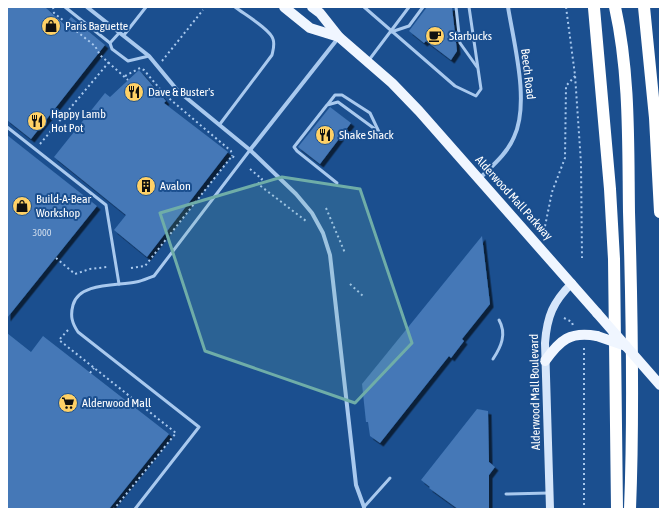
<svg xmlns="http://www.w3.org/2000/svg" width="667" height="516" font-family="'Asap Condensed',sans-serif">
	<defs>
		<filter id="shadow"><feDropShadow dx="3.5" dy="3.5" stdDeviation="0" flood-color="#0009"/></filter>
	</defs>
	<rect width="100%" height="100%" fill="#1b4f8f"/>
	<g fill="#4478b7" filter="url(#shadow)">
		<path d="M7 7H47L46 8 65 25 71 17 105 45 31 139 7 120Z"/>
		<path d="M427 7H452L457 51 451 60 426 41 424 43 409 31Z"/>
		<path d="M139 70 166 101 164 103 228 152 147 257 114 230 126 215 54 157 105 93 110 97Z"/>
		<path d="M330 107 351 123 320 164 298 147Z"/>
		<path d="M7 135 97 206 7 318Z"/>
		<path d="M482 236 490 304 462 339 464 341 451 358 449 356 380 443 370 436 368 422H366L362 384Z"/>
		<path d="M7 333 31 352 43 336 169 434 109 509H7Z"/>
		<path d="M477 409 488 411 489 462 495 467 489 475V509H458L429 488 430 487 421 480Z"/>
	</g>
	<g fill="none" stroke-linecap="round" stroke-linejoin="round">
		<g stroke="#a9c9ee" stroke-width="2" stroke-dasharray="2 3" stroke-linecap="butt">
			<path d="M53 7 54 13 95 46 100 55 128 80"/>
			<path d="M566 7 575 75 581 163 582 258"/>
			<path d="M162 61 203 10"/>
			<path d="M125 76 140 68 144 70 165 95 231 151 232 156"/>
			<path d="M40 144 109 62"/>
			<path d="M250 169 262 179 258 184 306 221"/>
			<path d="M326 208 345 253"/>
			<path d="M543 236 552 192 565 158 566 86 575 76"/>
			<path d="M56 258 75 274 90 269 107 267"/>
			<path d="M131 268 145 266 232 156 235 158"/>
			<path d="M350 284 363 296"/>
			<path d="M564 318 572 322 573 326"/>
			<path d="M68 330 59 340 176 433 114 509"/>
			<path d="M584 348V509"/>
			<path d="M90 373 94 368"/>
		</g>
		<g stroke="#a9c9ee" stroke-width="3">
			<path d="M65 7 110 43 112 49 128 61 149 56"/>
			<path d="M364 7 455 86 476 96 481 89 469 7"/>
			<path d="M456 7 460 43 477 67"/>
			<path d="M391 32 409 26 423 7"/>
			<path d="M124 35 146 7"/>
			<path d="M110 43 120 32"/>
			<path d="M369 60 409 7"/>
			<path d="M328 104 335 95H342L370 113 379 132"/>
			<path d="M220 124 272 55C273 50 275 45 273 39 270 29 244 14 235 7"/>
			<path d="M7 127 106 205 119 284"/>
			<path d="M337 183 297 151 294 147 327 105 338 102 379 132"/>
			<path d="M493 359C501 347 507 334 499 320"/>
			<path d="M506 494 549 493"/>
			<path d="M364 507 390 478"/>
			<path d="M135 509 199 427 78 332C72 323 70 316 73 305 79 282 118 286 136 282 143 281 148 278 154 276L250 150"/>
		</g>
		<g stroke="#a9c9ee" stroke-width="4">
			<path d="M87 7 149 56 178 91 250 150 296 194 312 213 323 233 330 255 356 485 364 507"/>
			<path d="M250 150 339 37"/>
			<path d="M479 179C492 166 507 154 514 137 530 103 514 44 508 7"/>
		</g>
		<path stroke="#d6e6fa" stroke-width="8" d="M550 509 545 343C547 316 553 302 572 283"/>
		<g stroke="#f0f6ff" stroke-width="10">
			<path d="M284 7 310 28 339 37"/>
			<path d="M312 7 320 13 339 37 392 83 419 111 597 313"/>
			<path d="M545 361C560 340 570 331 597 336"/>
		</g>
		<g stroke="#fff" stroke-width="12">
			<path d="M615 7C630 74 628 144 629 212 632 311 634 410 630 509"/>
			<path d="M644 7 655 118 660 212"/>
			<path d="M594 8 610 189 614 259 617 509"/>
		</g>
		<g stroke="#f0f6ff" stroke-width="10">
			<path d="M597 313 660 385"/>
			<path d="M597 336 626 346"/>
		</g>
	</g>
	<path fill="#6fada8" fill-opacity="0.2" stroke="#6fada8" stroke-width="3" stroke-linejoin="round" d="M282 177 360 189 412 343 355 403 205 351 160 213Z"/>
	<defs>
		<g id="shop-disc" transform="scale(1)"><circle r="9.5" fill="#ffd166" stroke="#1b4f8f"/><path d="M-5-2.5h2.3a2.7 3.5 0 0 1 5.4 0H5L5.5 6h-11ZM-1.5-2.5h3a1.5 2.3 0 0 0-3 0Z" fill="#111"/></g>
		<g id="cafe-disc" transform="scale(1)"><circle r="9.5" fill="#ffd166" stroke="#1b4f8f"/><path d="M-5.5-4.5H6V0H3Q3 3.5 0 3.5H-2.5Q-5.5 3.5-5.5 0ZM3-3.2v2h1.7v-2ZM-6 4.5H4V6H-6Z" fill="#111"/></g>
		<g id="restaurant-disc" transform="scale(1)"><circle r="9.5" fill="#ffd166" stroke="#1b4f8f"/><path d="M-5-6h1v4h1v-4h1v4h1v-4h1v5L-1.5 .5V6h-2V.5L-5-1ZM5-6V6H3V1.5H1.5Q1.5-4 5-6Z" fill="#111"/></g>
		<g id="building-disc" transform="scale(1)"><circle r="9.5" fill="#ffd166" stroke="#1b4f8f"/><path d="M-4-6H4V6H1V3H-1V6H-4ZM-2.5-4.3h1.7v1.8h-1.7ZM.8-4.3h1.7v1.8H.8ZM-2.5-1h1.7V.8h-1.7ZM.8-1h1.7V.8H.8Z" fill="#111"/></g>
		<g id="supermarket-disc" transform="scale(1)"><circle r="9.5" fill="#ffd166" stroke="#1b4f8f"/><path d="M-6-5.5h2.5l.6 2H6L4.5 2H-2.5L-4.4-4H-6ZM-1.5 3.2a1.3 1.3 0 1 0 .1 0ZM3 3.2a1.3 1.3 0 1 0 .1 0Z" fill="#111"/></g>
	</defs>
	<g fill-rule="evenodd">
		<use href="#shop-disc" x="51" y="26"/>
		<use href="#cafe-disc" x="435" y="36"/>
		<use href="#restaurant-disc" x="134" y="92"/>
		<use href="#restaurant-disc" x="37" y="121"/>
		<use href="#restaurant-disc" x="325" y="135"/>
		<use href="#building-disc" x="146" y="186"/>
		<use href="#shop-disc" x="22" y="206"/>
		<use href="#supermarket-disc" x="68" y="403"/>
	</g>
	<g text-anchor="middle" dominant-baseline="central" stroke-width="4" stroke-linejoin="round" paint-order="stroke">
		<g font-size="10" fill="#d0dded">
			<text x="42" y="232">3000</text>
		</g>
		<g font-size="12" fill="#fff" stroke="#1b4f8f" text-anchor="start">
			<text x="65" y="26">Paris Baguette</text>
			<text x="449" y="36">Starbucks</text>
			<text x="148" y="92">Dave &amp; Buster's</text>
			<text x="51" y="114">Happy Lamb<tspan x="51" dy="14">Hot Pot</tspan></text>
			<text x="339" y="135">Shake Shack</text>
			<text x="160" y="186">Avalon</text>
			<text x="36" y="199">Build-A-Bear<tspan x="36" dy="14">Workshop</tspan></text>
			<text x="82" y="403">Alderwood Mall</text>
		</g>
		<g font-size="12" fill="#fff" stroke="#1b4f8f">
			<text transform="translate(528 74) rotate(83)">Beech Road</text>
			<text transform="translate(514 198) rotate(48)">Alderwood Mall Parkway</text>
			<text transform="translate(535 392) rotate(-91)">Alderwood Mall Boulevard</text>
		</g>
	</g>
	<rect width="667" height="516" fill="none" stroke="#ffffff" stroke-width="16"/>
</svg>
